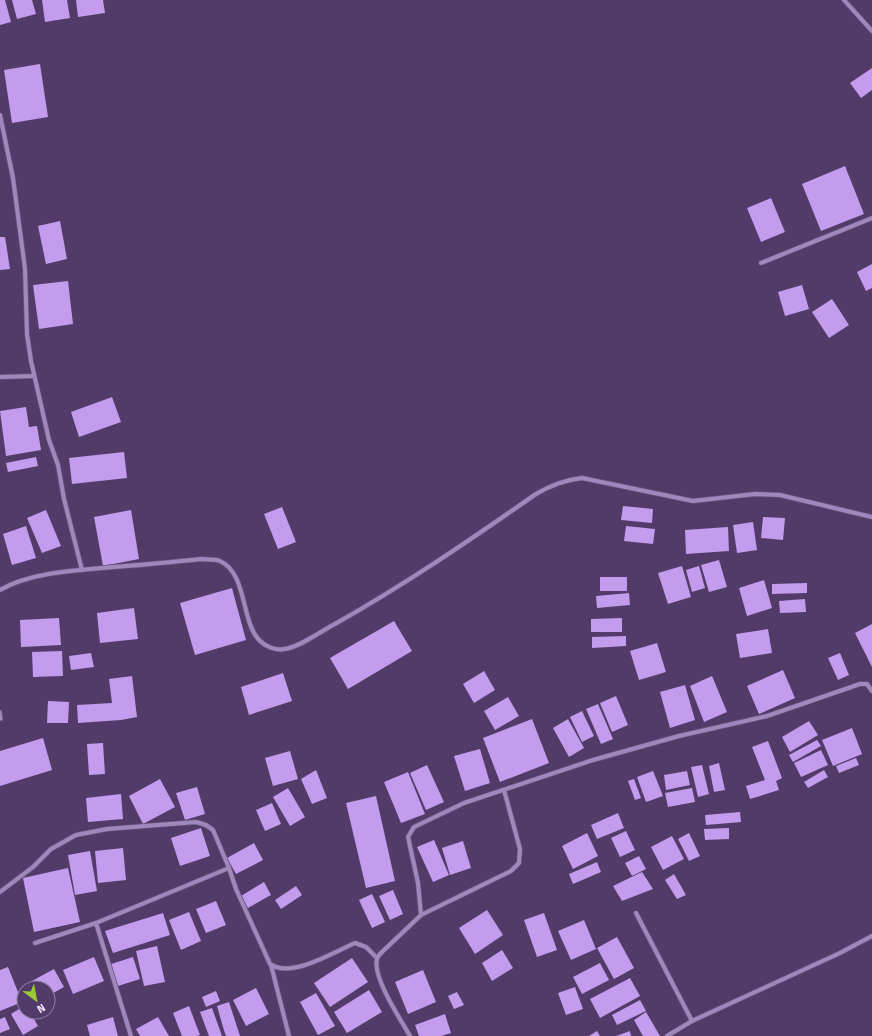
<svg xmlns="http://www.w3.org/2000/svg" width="872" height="1036" font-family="'Fira Sans',sans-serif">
	<rect width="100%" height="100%" fill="#523b69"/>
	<g fill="#c39cee">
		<path d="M0 0H5L11 22 0 25Z"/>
		<path d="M12 0H32L36 14 17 19Z"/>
		<path d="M42 0H67L70 18 45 22Z"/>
		<path d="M76 0H103L105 13 78 17Z"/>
		<path d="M40 64 48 117 12 123 4 70Z"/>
		<path d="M872 68V90L861 98 850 83Z"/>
		<path d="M845 166 864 214 821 231 802 184Z"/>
		<path d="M771 198 785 232 761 242 747 208Z"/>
		<path d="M60 221 67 259 46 264 38 226Z"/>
		<path d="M0 237H5L10 269 0 270Z"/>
		<path d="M872 264V288L866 291 857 272Z"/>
		<path d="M68 281 73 324 39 329 33 285Z"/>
		<path d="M802 285 809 309 785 316 778 292Z"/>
		<path d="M832 299 849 325 829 338 812 312Z"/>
		<path d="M112 397 121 422 79 437 71 412Z"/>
		<path d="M26 407 29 427 37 426 41 450 6 456 0 411Z"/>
		<path d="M124 452 127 478 72 484 69 458Z"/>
		<path d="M36 457 38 466 8 472 6 463Z"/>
		<path d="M623 506 653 509 652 523 621 520Z"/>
		<path d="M282 507 296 542 278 549 264 514Z"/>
		<path d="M46 510 61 546 42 553 27 518Z"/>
		<path d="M131 510 139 559 103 566 94 517Z"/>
		<path d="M763 517 785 518 783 540 761 538Z"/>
		<path d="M753 522 757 550 737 553 733 525Z"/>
		<path d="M26 526 36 558 12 565 3 534Z"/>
		<path d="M626 526 655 529 653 544 624 541Z"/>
		<path d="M728 527 729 551 686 554 685 530Z"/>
		<path d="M719 560 727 587 709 592 701 565Z"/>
		<path d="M682 566 691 597 668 604 658 573Z"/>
		<path d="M699 566 705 588 692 592 686 570Z"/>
		<rect x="600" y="577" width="27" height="14"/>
		<path d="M764 580 772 608 747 616 739 588Z"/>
		<path d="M807 583V593L772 594V584Z"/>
		<path d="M232 588 246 640 195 655 180 603Z"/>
		<path d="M629 593 630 605 597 608 596 596Z"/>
		<path d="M805 599 806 612 780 613 779 601Z"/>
		<path d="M134 608 138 639 100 643 97 613Z"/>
		<path d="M59 618 61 645 21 647 20 620Z"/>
		<path d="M622 618V632H591V619Z"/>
		<path d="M394 621 412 651 348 689 330 658Z"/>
		<path d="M872 624V667L855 633Z"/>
		<path d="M768 629 772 653 740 658 736 634Z"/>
		<path d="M626 636V646L592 648V637Z"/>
		<path d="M657 643 666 672 639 680 630 651Z"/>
		<path d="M62 651 63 676 33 677 32 652Z"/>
		<path d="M91 653 94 667 71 670 69 656Z"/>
		<path d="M840 653 849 675 838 680 828 658Z"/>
		<path d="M783 670 795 698 759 714 747 686Z"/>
		<path d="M484 671 495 690 474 703 463 684Z"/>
		<path d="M283 673 292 701 249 715 241 687Z"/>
		<path d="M132 676 137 717 121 720 78 723 77 705 112 703 109 679Z"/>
		<path d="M712 676 727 712 704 722 690 686Z"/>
		<path d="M685 685 695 720 670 728 660 692Z"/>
		<path d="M616 696 628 725 612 732 600 703Z"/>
		<path d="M508 697 519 716 495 730 484 711Z"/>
		<path d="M48 701 69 702 68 723H47Z"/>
		<path d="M598 704 613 739 601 744 586 709Z"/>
		<path d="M582 711 594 736 582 742 570 717Z"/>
		<path d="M532 719 549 763 500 782 483 738Z"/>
		<path d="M568 719 584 748 569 757 553 728Z"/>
		<path d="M809 721 818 735 790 752 782 737Z"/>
		<path d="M852 728 862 754 833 766 822 740Z"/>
		<path d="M43 738 52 770 0 786V751Z"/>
		<path d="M817 740 821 746 793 762 789 755Z"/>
		<path d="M768 741 782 778 776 781 779 790 750 799 746 786 765 780 752 747Z"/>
		<path d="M103 743 105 774 89 775 87 744Z"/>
		<path d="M480 749 490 783 465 791 454 756Z"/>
		<path d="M821 750 828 765 801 777 794 763Z"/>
		<path d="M290 751 298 779 273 786 265 758Z"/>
		<path d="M856 758 859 765 839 773 836 766Z"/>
		<path d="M719 763 725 790 714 792 709 766Z"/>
		<path d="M427 765 444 802 426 810 410 773Z"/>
		<path d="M702 765 709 794 698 797 691 767Z"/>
		<path d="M316 770 327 798 312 804 301 779Z"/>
		<path d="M824 770 828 777 808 788 804 782Z"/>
		<path d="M653 771 663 796 646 802 637 777Z"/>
		<path d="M687 771 690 785 666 790 664 775Z"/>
		<path d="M408 772 425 814 401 823 384 782Z"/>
		<path d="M160 779 175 807 143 824 129 796Z"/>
		<path d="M634 779 641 798 635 800 628 781Z"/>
		<path d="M197 787 205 814 185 820 176 793Z"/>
		<path d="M288 788 305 817 290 826 273 797Z"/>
		<path d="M692 788 695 802 668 807 665 793Z"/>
		<path d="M121 794 123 819 88 822 86 798Z"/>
		<path d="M376 796 395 881 366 888 346 803Z"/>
		<path d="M272 803 281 824 265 831 256 810Z"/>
		<path d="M740 812 741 822 706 825 705 815Z"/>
		<path d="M618 813 624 828 597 839 591 825Z"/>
		<path d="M201 828 210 856 180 866 171 838Z"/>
		<path d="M729 828V839L705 840 704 829Z"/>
		<path d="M626 831 635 850 620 857 611 838Z"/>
		<path d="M587 833 598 856 573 869 562 846Z"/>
		<path d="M689 833 700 856 689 861 678 839Z"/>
		<path d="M672 836 684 859 663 870 651 847Z"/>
		<path d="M434 840 449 875 433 882 417 847Z"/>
		<path d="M463 841 471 868 450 875 442 848Z"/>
		<path d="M254 843 263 860 236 874 227 858Z"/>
		<path d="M123 848 126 880 98 883 95 851Z"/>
		<path d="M90 851 97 891 75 895 68 855Z"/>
		<path d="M639 856 646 869 632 876 625 863Z"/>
		<path d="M597 862 601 872 573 884 569 874Z"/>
		<path d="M68 868 80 922 34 932 23 878Z"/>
		<path d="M642 872 653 889 622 901 613 886Z"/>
		<path d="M674 874 686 895 677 899 665 880Z"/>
		<path d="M264 882 271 895 248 908 241 896Z"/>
		<path d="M296 886 302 895 281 909 275 900Z"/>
		<path d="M393 890 403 914 390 920 379 896Z"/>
		<path d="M372 894 385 922 372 928 359 900Z"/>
		<path d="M216 901 226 925 206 933 196 909Z"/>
		<path d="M487 910 503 935 475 954 459 928Z"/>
		<path d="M189 912 201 941 181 950 169 920Z"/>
		<path d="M163 913 170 935 113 953 105 931Z"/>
		<path d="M544 913 557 950 537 957 524 920Z"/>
		<path d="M584 920 596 949 571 960 558 931Z"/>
		<path d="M617 937 634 968 614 979 597 948Z"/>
		<path d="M157 946 165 982 144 986 136 951Z"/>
		<path d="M502 950 513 968 492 981 482 963Z"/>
		<path d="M94 957 104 981 73 994 63 970Z"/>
		<path d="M133 957 140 979 115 987 108 965Z"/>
		<path d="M352 958 368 982 330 1007 314 983Z"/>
		<path d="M600 963 609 980 582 994 573 977Z"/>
		<path d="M8 967 22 1002 0 1011V970Z"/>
		<path d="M54 969 64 987 48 996V988H33L30 982Z"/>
		<path d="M423 970 436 1002 408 1014 395 982Z"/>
		<path d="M630 978 640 996 600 1018 590 999Z"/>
		<path d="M575 987 583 1009 566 1015 558 993Z"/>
		<path d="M256 988 269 1014 246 1026 233 1000Z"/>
		<path d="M369 990 382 1012 347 1033 334 1012Z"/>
		<path d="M216 991 220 1001 206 1007 202 997Z"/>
		<path d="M457 992 464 1005 454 1009 448 996Z"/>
		<path d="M316 993 335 1026 318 1035 300 1002Z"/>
		<path d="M640 1000 646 1011 617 1025 612 1015Z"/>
		<path d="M229 1002 240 1036H226L223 1027 217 1006Z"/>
		<path d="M24 1006V1012H30L38 1026 23 1035 11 1014Z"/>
		<path d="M189 1006 200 1035 197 1036H182L173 1013Z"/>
		<path d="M212 1008 222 1036H209L200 1012Z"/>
		<path d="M646 1012 660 1036H643L634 1020Z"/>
		<path d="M445 1014 451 1033 441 1036H419L415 1025Z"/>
		<path d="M5 1017 10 1029 0 1033V1019Z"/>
		<path d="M113 1017 118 1036H90L87 1025Z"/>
		<path d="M158 1017 169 1036H140L136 1029Z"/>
		<path d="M597 1031 600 1036H589Z"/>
		<path d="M630 1031 631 1036H616Z"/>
	</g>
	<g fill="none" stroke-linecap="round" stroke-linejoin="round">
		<g stroke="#69567d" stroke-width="4.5">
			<path id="service" d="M0 712 1 719"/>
		</g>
		<g stroke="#69567d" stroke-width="5.5">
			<g id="minor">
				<path d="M844 0 872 31"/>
				<path d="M0 115 13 178 25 269 27 334 31 361 49 440 58 465 64 499 82 570"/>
				<path d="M761 263 872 218"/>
				<path d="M0 377 34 376"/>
				<path d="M0 590C30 572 78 570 113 567 143 565 172 562 202 559 207 560 215 559 220 561 247 573 241 621 259 640 265 646 275 651 284 649 298 648 320 632 333 625 403 586 470 540 536 494 551 485 564 480 582 478L693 501 755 494 780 495 872 517"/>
				<path d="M0 892 33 867 51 849 76 835 107 829 196 822 206 825 213 830 229 868 236 889 270 964C291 979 334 952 355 943L366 947 377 958"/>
				<path d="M636 913 692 1021"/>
				<path d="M421 915 511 871 519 863 520 849 504 790"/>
				<path d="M96 923 131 1036"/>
				<path d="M35 943 96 923 229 868"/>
				<path d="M271 965 289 1036"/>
				<path d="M410 1036C401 1020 372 977 377 959 377 957 380 954 382 952L421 915 418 883 408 837 414 827 464 803 593 760 679 736 767 716 860 684H867L872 691"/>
				<path d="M667 1036 692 1021 840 953 872 936"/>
			</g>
		</g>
		<use href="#service" stroke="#a088bc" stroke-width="3"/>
		<use href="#minor" stroke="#a088bc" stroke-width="4"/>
	</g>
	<g transform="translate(36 1000) rotate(148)"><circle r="19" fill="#523b69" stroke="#8f7ca3"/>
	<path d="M0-3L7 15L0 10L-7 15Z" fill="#9cca32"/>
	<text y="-6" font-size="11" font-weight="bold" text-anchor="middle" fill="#eadefa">N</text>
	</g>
</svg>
